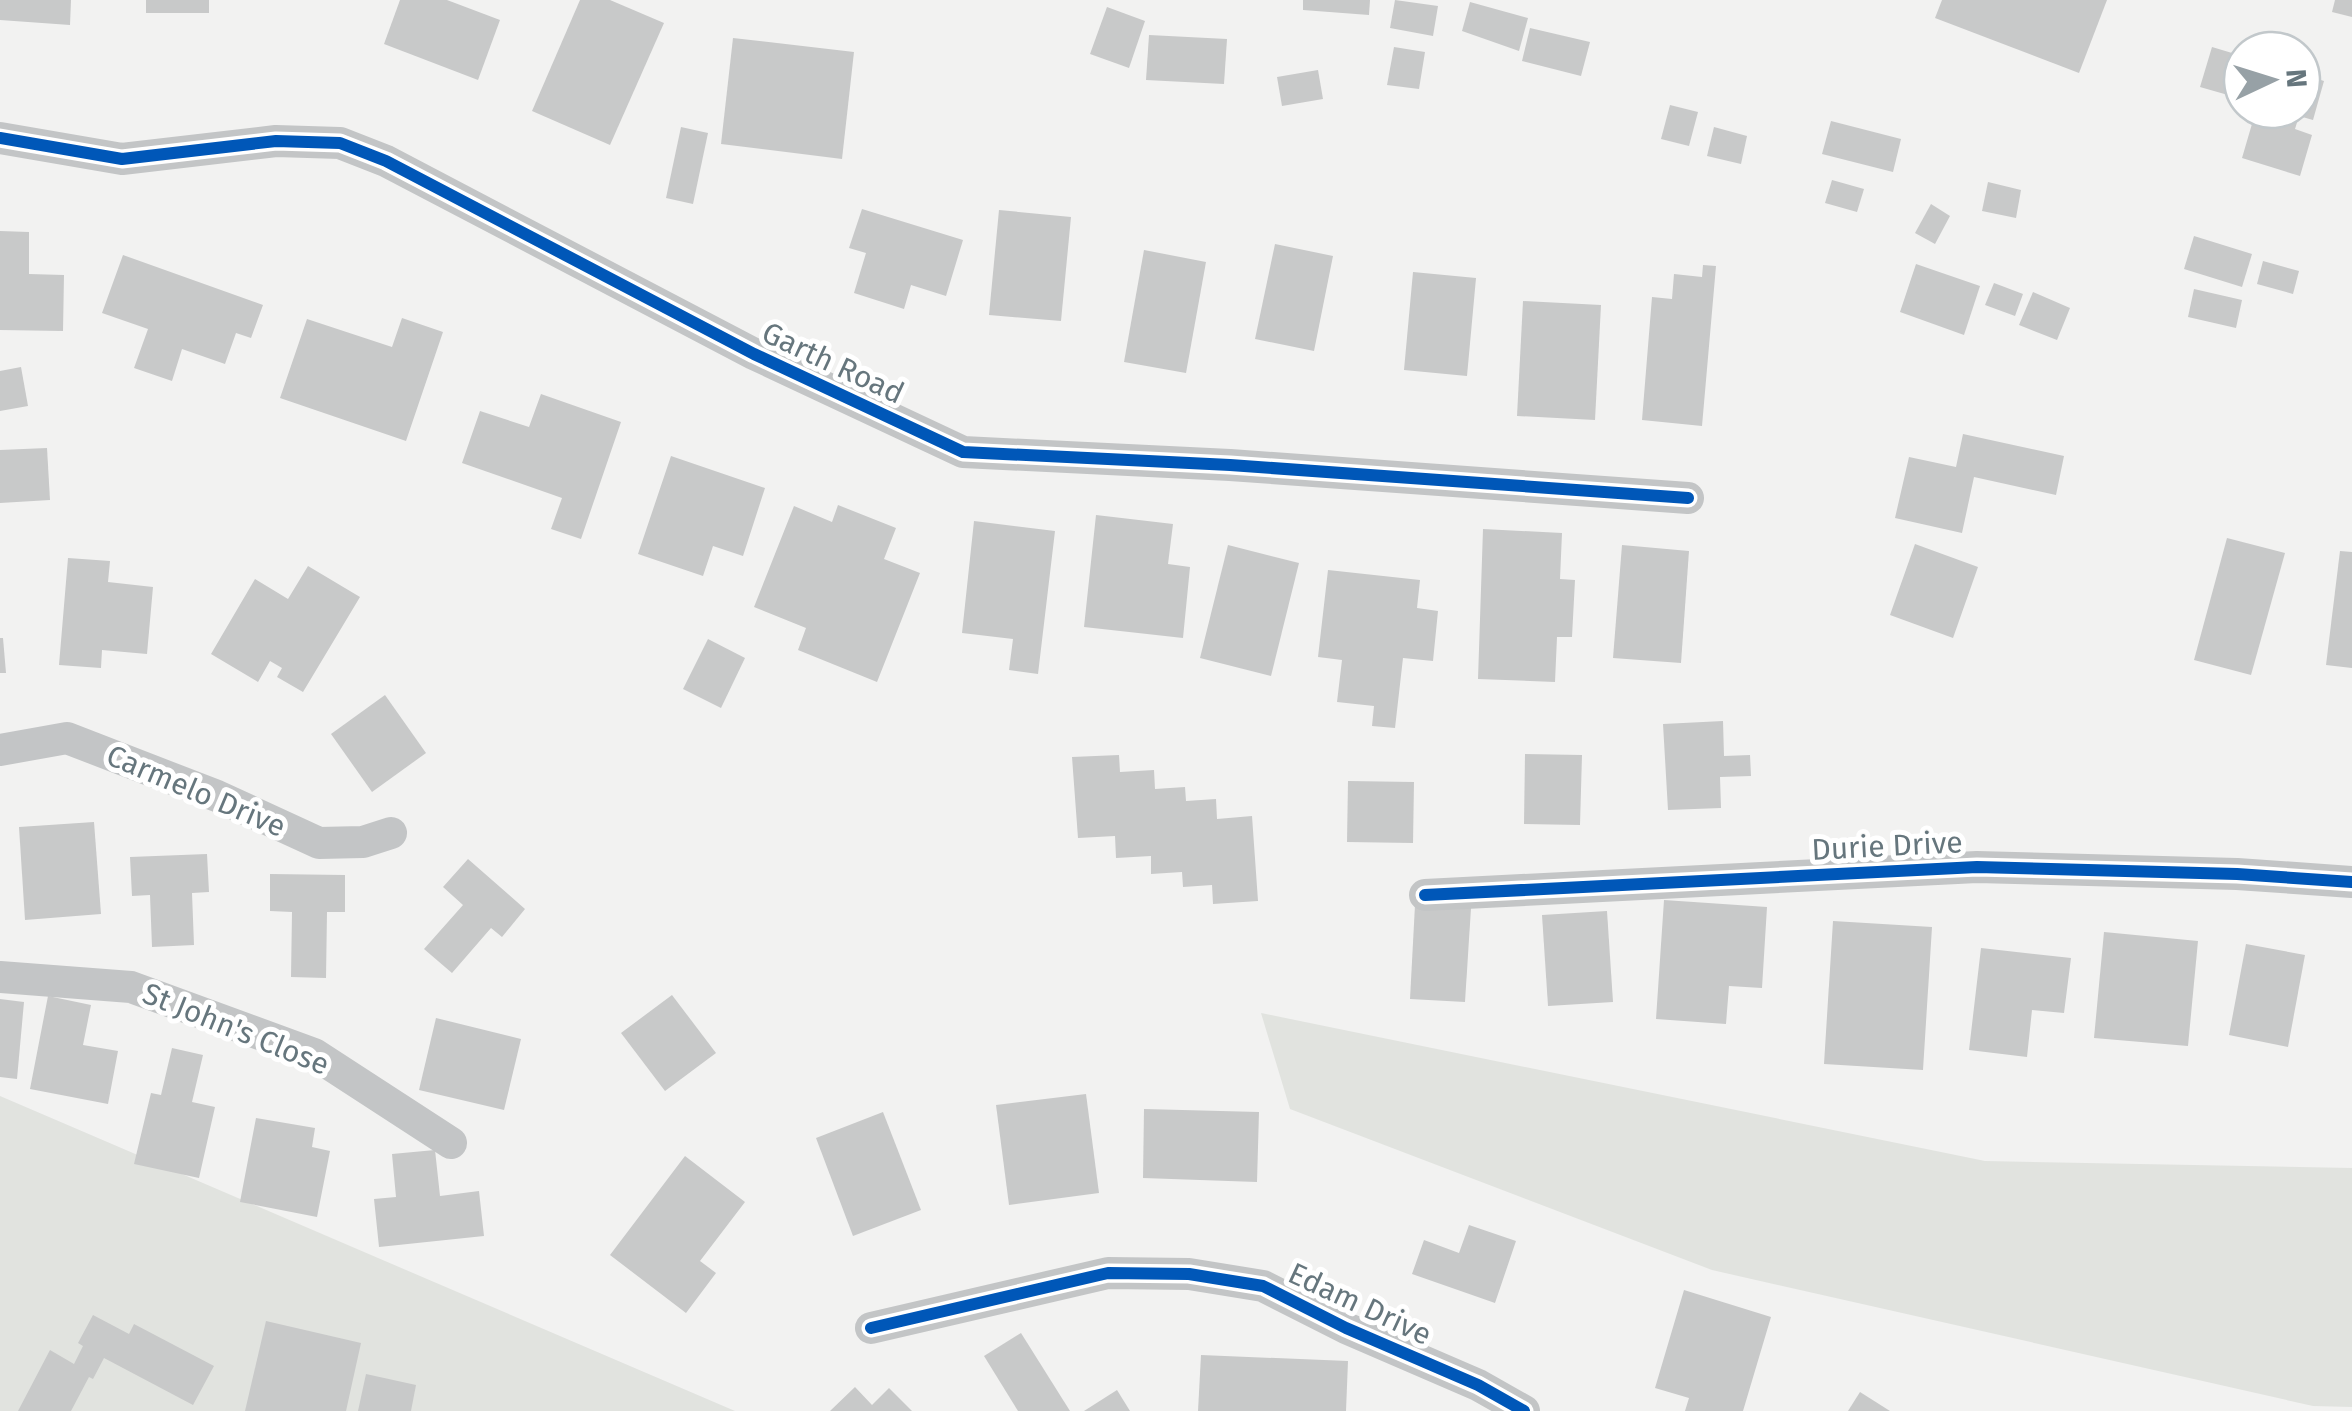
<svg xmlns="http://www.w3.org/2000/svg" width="2352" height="1411" font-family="'Fira Sans',sans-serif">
	<rect width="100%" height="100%" fill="#f2f2f1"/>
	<g fill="#e1e3df">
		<path d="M1261 1013 1985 1161 2352 1168V1407L2313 1406 1712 1270 1290 1109Z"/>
		<path d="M0 1096 735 1411H0Z"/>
	</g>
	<g fill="#c8c9c9">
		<path d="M0 0H71L70 25 0 20Z"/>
		<rect x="146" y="0" width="63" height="13"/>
		<path d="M400 0H447L500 20 478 80 384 44Z"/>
		<path d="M580 0H610L664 23 610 145 532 111Z"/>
		<path d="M1303 0H1370L1369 15 1303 10Z"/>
		<path d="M1395 0 1438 6 1433 36 1390 28Z"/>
		<path d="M1942 0H2107L2079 73 1935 18Z"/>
		<path d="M2335 0H2352V17L2332 12Z"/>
		<path d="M1470 2 1528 18 1519 51 1462 31Z"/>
		<path d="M1107 7 1145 21 1129 68 1090 54Z"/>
		<path d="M1530 28 1590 42 1581 76 1522 61Z"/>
		<path d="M1149 35 1227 39 1224 84 1146 80Z"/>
		<path d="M733 38 854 52 842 159 721 144Z"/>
		<path d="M1394 47 1425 52 1419 89 1387 85Z"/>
		<path d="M2212 47 2242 56V99L2200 87Z"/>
		<path d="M1318 70 1323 99 1282 106 1277 77Z"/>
		<path d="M2302 74 2324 81 2313 120 2299 116 2295 129 2312 135 2300 176 2242 158 2254 117 2268 121 2271 110H2302Z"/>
		<path d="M1670 105 1698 112 1689 146 1661 139Z"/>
		<path d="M1831 121 1901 139 1893 172 1822 154Z"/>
		<path d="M681 127 708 133 693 204 666 198Z"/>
		<path d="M1714 127 1747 136 1741 164 1707 156Z"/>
		<path d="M1832 180 1864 189 1857 212 1825 203Z"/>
		<path d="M1988 182 2021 190 2016 218 1982 211Z"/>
		<path d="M1931 204 1950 216 1935 244 1915 233Z"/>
		<path d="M862 209 963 240 946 296 911 285 904 309 854 293 866 253 849 248Z"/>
		<path d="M999 210 1071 217 1061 321 989 315Z"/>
		<path d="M0 231 29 232V274L64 275 63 331 0 330Z"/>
		<path d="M2194 236 2252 254 2242 287 2184 269Z"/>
		<path d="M1275 244 1333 256 1314 351 1255 339Z"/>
		<path d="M1144 250 1206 262 1186 373 1124 362Z"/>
		<path d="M123 255 263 305 251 338 236 333 225 364 182 349 172 381 134 368 148 329 102 313Z"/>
		<path d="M2263 261 2299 271 2293 294 2257 284Z"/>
		<path d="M1916 264 1980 286 1964 335 1900 312Z"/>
		<path d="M1703 265 1716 266 1702 426 1642 420 1652 297 1672 299 1674 274 1702 277Z"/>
		<path d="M1413 272 1476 278 1467 376 1404 370Z"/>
		<path d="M1994 283 2023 294 2015 316 1985 305Z"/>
		<path d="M2194 289 2242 300 2236 328 2188 317Z"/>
		<path d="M2033 292 2070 308 2057 340 2019 325Z"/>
		<path d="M1523 301 1601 305 1595 420 1517 416Z"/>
		<path d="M402 318 443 332 406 441 280 398 307 319 392 347Z"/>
		<path d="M21 367 28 406 0 411V371Z"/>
		<path d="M541 394 621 422 581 539 551 529 562 498 462 463 480 411 529 427Z"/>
		<path d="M1963 434 2064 456 2056 495 1974 477 1962 533 1895 518 1909 457 1956 467Z"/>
		<path d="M47 448 50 500 0 503V450Z"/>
		<path d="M671 456 765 488 743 556 713 546 703 576 638 554Z"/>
		<path d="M838 505 896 528 884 559 920 573 877 682 798 650 806 628 754 607 794 506 832 522Z"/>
		<path d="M1096 515 1173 524 1168 564 1190 567 1183 638 1084 627Z"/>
		<path d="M974 521 1055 531 1038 674 1009 670 1013 639 962 633Z"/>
		<path d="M1483 529 1562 533 1560 579 1575 580 1572 637H1557L1555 682 1478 679Z"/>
		<path d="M2227 538 2285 553 2251 675 2194 660Z"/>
		<path d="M1915 544 1978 567 1953 638 1890 615Z"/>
		<path d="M1228 545 1299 563 1271 676 1200 658Z"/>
		<path d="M1622 545 1689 551 1681 663 1613 658Z"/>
		<path d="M2340 551 2352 552V668L2326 665Z"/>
		<path d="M68 558 110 561 108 582 153 587 147 654 102 650 101 668 59 665Z"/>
		<path d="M308 566 360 597 303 692 277 677 282 668 270 661 258 682 211 654 255 579 288 599Z"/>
		<path d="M1328 570 1420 580 1417 608 1438 611 1433 661 1403 658 1395 728 1372 726 1374 706 1337 702 1342 660 1318 657Z"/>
		<path d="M0 638H3L6 673H0Z"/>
		<path d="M708 639 745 658 721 708 683 689Z"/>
		<path d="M385 695 426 753 372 792 331 734Z"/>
		<path d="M1723 721 1724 756 1750 755 1751 776 1720 777 1721 808 1668 810 1663 724Z"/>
		<path d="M1525 754 1582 755 1580 825 1524 824Z"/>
		<path d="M1119 755 1120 772 1154 770 1155 789 1185 787 1186 801 1216 799 1217 819 1252 816 1258 901 1213 904 1212 885 1183 887 1182 872 1151 874V856L1116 858 1115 836 1078 838 1072 757Z"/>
		<path d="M1348 781 1414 782 1413 843 1347 842Z"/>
		<path d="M94 822 101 914 25 920 19 827Z"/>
		<path d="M207 854 209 892 192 893 194 945 152 947 150 895 132 896 130 857Z"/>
		<path d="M468 859 525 909 502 937 491 928 452 973 424 949 463 905 443 887Z"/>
		<path d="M270 874 345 875V912H327L326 978 291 977 292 912 270 911Z"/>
		<path d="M1664 900 1767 907 1762 988 1729 986 1726 1024 1656 1019Z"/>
		<path d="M1415 905 1471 908 1465 1002 1410 999Z"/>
		<path d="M1607 911 1613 1002 1548 1006 1542 915Z"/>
		<path d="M1833 921 1932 927 1923 1070 1824 1064Z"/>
		<path d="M2104 932 2198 941 2188 1046 2094 1038Z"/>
		<path d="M2246 944 2305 955 2288 1047 2229 1035Z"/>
		<path d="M1981 948 2071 958 2064 1013 2032 1010 2027 1057 1969 1050Z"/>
		<path d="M672 995 716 1053 665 1091 621 1033Z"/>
		<path d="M48 996 91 1005 83 1045 118 1051 108 1104 30 1089Z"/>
		<path d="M0 999 24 1002 17 1079 0 1077Z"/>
		<path d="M436 1018 521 1039 504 1110 419 1090Z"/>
		<path d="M172 1048 203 1055 192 1102 215 1107 199 1178 134 1164 151 1093 161 1095Z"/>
		<path d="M1086 1094 1099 1193 1009 1205 996 1105Z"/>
		<path d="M1144 1109 1259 1112 1257 1182 1143 1178Z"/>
		<path d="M883 1112 921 1210 853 1236 816 1138Z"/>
		<path d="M256 1118 315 1128 312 1147 330 1151 317 1217 240 1202Z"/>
		<path d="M435 1150 440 1196 479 1191 484 1236 379 1247 374 1199 396 1197 392 1154Z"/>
		<path d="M685 1156 745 1202 700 1261 716 1273 686 1313 610 1255Z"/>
		<path d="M1469 1225 1516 1241 1495 1303 1412 1274 1424 1240 1459 1253Z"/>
		<path d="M1684 1290 1771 1317 1743 1411H1685L1689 1398 1655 1388Z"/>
		<path d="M93 1315 129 1334 134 1324 214 1366 193 1405 104 1358 93 1379 89 1377 71 1411H18L50 1350 74 1364 83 1346 78 1343Z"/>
		<path d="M266 1321 361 1343 346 1411H245Z"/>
		<path d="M1021 1333 1070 1411H1018L984 1356Z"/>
		<path d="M1201 1355 1348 1361 1346 1411H1198Z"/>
		<path d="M366 1374 416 1385 411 1411H358Z"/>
		<path d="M855 1387 872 1405 889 1388 912 1411H830Z"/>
		<path d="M1117 1390 1130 1411H1084Z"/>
		<path d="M1860 1392 1890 1411H1848Z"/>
	</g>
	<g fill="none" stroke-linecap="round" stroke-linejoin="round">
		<g stroke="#c3c5c6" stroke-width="32">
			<path d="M0 138 122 159 276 141 340 143 386 161 754 354 963 452 1230 465 1688 498"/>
			<path d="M0 750 67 738 217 796 319 843 363 842 391 833"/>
			<path d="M1425 895 1977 867 2237 874 2352 882"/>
			<path d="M0 977 131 987 314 1054 451 1143"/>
			<path d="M871 1328 1108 1273 1189 1274 1263 1286 1346 1328 1478 1385 1524 1411"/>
		</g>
		<g stroke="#fff" stroke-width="19">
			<g id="cycleway">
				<path d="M0 138 122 159 276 141 340 143 386 161 754 354 963 452 1230 465 1688 498"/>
				<path d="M1425 895 1977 867 2237 874 2352 882"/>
				<path d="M871 1328 1108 1273 1189 1274 1263 1286 1346 1328 1478 1385 1524 1411"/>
			</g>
		</g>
		<use href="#cycleway" stroke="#0057b8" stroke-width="12"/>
	</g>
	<g text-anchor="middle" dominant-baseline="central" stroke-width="10" stroke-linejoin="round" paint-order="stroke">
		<g font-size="30" fill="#66767d" stroke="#fff">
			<text transform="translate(833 363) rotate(25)">Garth Road</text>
			<text transform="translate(196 791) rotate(23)">Carmelo Drive</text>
			<text transform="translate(1887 846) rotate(-3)">Durie Drive</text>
			<text transform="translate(236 1029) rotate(22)">St John's Close</text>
			<text transform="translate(1360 1304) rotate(25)">Edam Drive</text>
		</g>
	</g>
	<g transform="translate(2272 80) rotate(86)"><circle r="48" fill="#ffffff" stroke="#c2c8cb" stroke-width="2.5"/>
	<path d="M0-8L18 38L0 25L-18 38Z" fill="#97a1a6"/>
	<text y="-15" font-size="28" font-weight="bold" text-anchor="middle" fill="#66767d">N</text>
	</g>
</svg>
